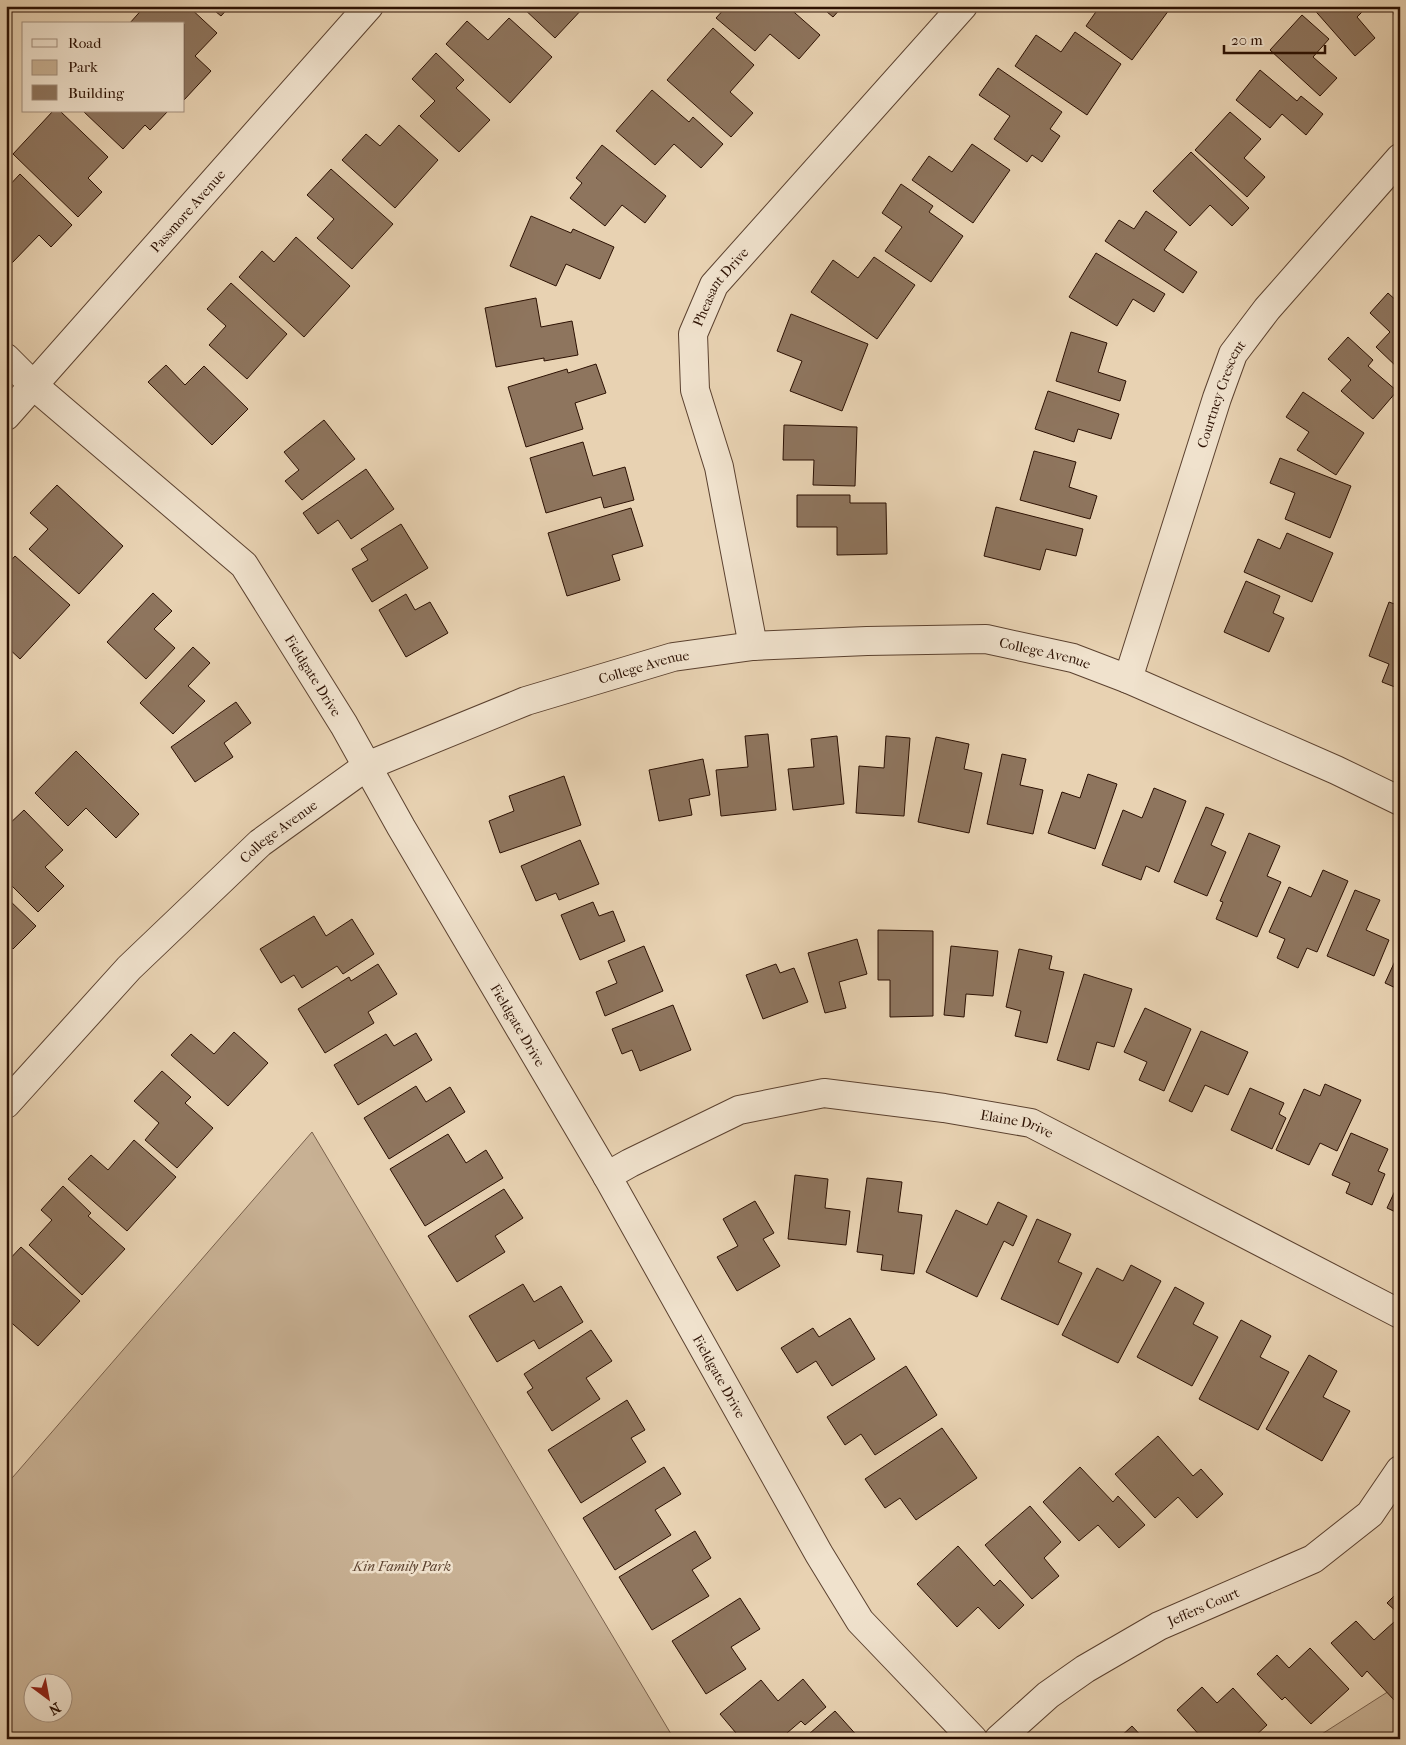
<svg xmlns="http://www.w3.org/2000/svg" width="1406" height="1745" font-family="'IM FELL French Canon',serif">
	<rect width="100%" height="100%" fill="#e8d2b2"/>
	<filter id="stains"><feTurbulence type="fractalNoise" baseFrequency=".004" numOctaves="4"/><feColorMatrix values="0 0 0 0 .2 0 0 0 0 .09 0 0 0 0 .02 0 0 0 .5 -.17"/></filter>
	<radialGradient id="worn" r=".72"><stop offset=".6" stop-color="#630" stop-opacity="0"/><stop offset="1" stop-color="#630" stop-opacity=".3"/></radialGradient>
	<g fill="#c8b194" stroke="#7a614c" fill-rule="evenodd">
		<path d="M312 1132 674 1739H6V1485ZM32 1682H62V1712H32Z"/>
		<path d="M1400 1684V1739H1314Z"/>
	</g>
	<g fill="#8e755e" stroke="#2c1103">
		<path d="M145 6H188L217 33 195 56 211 71 184 100V24H129Z"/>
		<path d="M209 6H230L221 16Z"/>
		<path d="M521 6H585L555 38Z"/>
		<path d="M727 6H787L820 35 799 59 770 34 755 51 716 18Z"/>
		<path d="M820 6H843L833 17Z"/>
		<path d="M1100 6H1165L1169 10 1132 60 1086 26Z"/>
		<path d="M1311 6H1368L1357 17 1375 38 1355 56Z"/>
		<path d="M1392 6H1400V20L1396 21Z"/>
		<path d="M1302 15 1329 39 1313 57 1337 78 1320 96 1270 50Z"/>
		<path d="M509 18 552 57 510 103 446 44 467 21 488 40Z"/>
		<path d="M713 28 754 65 730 92 753 113 731 137 667 80Z"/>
		<path d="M1075 32 1121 64 1087 115 1015 66 1036 35 1061 52Z"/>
		<path d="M436 53 464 80 456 88 490 120 459 152 420 116 435 101 412 79Z"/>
		<path d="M998 68 1062 112 1050 129 1060 136 1042 162 1032 155 1027 162 994 139 1010 116 979 95Z"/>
		<path d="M1260 70 1297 101 1301 96 1323 114 1306 135 1282 114 1270 128 1236 100Z"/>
		<path d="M652 90 689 122 693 117 723 144 701 168 674 144 655 165 616 131Z"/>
		<path d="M53 111H60L108 157 88 178 102 192 78 217 13 154Z"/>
		<path d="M83 111H168L150 130 145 125 123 149Z"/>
		<path d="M1230 112 1261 139 1244 158 1265 177 1247 197 1195 150Z"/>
		<path d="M399 125 438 160 395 208 342 160 366 134 380 146Z"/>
		<path d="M972 144 1010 170 973 223 912 180 929 156 952 172Z"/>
		<path d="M602 145 666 196 645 223 622 205 605 226 570 198 582 183 576 178Z"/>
		<path d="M1191 152 1249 208 1232 226 1210 205 1190 226 1153 191Z"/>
		<path d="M331 169 393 224 352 269 317 238 334 219 307 195Z"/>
		<path d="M20 174 72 225 51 247 39 235 12 263 6 258V189Z"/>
		<path d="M901 184 933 206 929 212 963 236 931 282 885 251 902 227 882 213Z"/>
		<path d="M1146 211 1177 232 1164 250 1197 272 1183 293 1105 241 1119 220 1134 229Z"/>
		<path d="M531 216 571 233 573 229 614 247 600 279 566 264 556 286 510 266Z"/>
		<path d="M296 237 350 286 304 337 239 277 262 251 274 262Z"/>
		<path d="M1096 253 1165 294 1154 312 1133 299 1117 326 1069 297Z"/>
		<path d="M874 257 915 285 877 339 811 292 833 260 858 278Z"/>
		<path d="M231 283 287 334 247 379 209 345 226 326 207 309Z"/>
		<path d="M1388 293 1400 304V370L1376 347 1390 332 1370 313Z"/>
		<path d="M536 298 541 327 572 321 578 355 544 361V358L496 367 485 308Z"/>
		<path d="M791 314 868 344 842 411 790 391 802 361 777 351Z"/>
		<path d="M1071 332 1107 343 1098 372 1126 381 1120 401 1056 381Z"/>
		<path d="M1348 337 1373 360 1368 366 1397 391 1373 419 1341 391 1351 380 1328 359Z"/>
		<path d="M596 364 606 393 575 403 583 429 526 447 508 387 567 369 568 373Z"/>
		<path d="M166 365 185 385 204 366 248 409 212 445 148 382Z"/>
		<path d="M1048 391 1119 414 1111 439 1078 429 1074 442 1035 429Z"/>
		<path d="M1303 392 1364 433 1336 475 1297 450 1309 432 1286 417Z"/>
		<path d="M324 420 355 459 302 500 285 481 299 470 284 452Z"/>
		<path d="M784 425 857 427 855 486 813 485 814 460H783Z"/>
		<path d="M583 442 593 476 625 467 634 500 604 508 601 497 546 513 530 458Z"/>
		<path d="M1034 451 1076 462 1069 487 1097 496 1090 519 1020 500Z"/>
		<path d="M1280 458 1351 486 1330 538 1285 519 1295 493 1270 483Z"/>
		<path d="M366 469 394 509 351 539 338 520 318 534 303 513Z"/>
		<path d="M57 485 123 546 79 594 29 549 48 529 30 513Z"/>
		<path d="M797 495H850V503H886L887 554 837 555V527H797Z"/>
		<path d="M996 507 1083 529 1076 556 1046 549 1040 570 984 556Z"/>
		<path d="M631 508 643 546 612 555 620 580 567 596 548 533Z"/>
		<path d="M401 524 428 568 372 602 352 569 368 560 361 549Z"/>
		<path d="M1287 533 1333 553 1312 602 1244 572 1258 539 1280 549Z"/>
		<path d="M15 556 70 605 20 659 6 646V566Z"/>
		<path d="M1246 581 1280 596 1273 613 1284 618 1269 652 1224 632Z"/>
		<path d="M153 593 172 611 154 629 175 648 146 679 107 642Z"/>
		<path d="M406 594 415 610 430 602 448 633 406 657 379 610Z"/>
		<path d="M1389 602 1400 606V689L1382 682 1389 664 1369 656Z"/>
		<path d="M193 647 210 663 188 686 205 701 173 734 140 703Z"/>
		<path d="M236 702 251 723 224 743 233 757 195 782 171 747Z"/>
		<path d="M768 734 776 810 721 816 716 770 748 767 745 736Z"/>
		<path d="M837 736 844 804 793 810 788 769 814 767 811 739Z"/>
		<path d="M886 736 910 738 904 816 856 813 859 766 884 768Z"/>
		<path d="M936 737 969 744 964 769 982 773 969 833 918 822Z"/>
		<path d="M76 751 139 814 116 838 86 808 68 826 35 793Z"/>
		<path d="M1002 754 1026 759 1020 785 1043 790 1033 834 987 824Z"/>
		<path d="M703 759 710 795 689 799 692 815 659 821 649 770Z"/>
		<path d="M1088 774 1117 784 1095 849 1048 833 1062 792 1080 798Z"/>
		<path d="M564 776 581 825 500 853 489 821 514 811 509 796Z"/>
		<path d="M1154 788 1186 801 1159 872 1146 866 1141 880 1102 865 1123 810 1142 818Z"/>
		<path d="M1206 807 1224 814 1211 845 1226 852 1207 896 1174 882Z"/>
		<path d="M24 810 63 850 45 867 64 886 38 912 6 880V827Z"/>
		<path d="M1249 833 1280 846 1267 876 1281 882 1257 937 1216 919 1223 902 1220 901Z"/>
		<path d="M580 840 599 884 559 900 556 893 536 901 521 866Z"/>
		<path d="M1323 870 1348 881 1317 952 1307 948 1298 968 1277 958 1285 939 1269 932 1289 887 1311 897Z"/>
		<path d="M1355 890 1380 900 1366 930 1389 940 1374 976 1327 956Z"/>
		<path d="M6 897 36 926 13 949 6 943Z"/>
		<path d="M593 902 599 916 613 911 625 941 580 960 561 915Z"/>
		<path d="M314 916 326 936 352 919 374 954 343 974 337 966 302 988 294 975 281 983 260 949Z"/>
		<path d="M878 930 933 931V1016L890 1017V980H878Z"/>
		<path d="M857 939 867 974 839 982 846 1008 825 1013 808 953Z"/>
		<path d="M644 946 663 991 605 1016 596 992 617 983 608 961Z"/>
		<path d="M951 946 998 951 993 996 966 994 964 1017 944 1015Z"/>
		<path d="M1019 949 1052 956 1049 969 1064 972 1047 1043 1015 1036 1021 1011 1006 1007Z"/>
		<path d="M1400 950V990L1385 983Z"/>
		<path d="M378 964 397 994 368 1012 374 1023 325 1053 298 1009 349 977 351 981Z"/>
		<path d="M776 964 780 973 794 968 808 1002 763 1019 746 975Z"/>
		<path d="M1084 974 1132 989 1114 1047 1097 1042 1089 1070 1057 1060Z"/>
		<path d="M673 1005 691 1050 640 1071 632 1050 622 1054 612 1029Z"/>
		<path d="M1145 1008 1191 1029 1164 1091 1139 1080 1147 1062 1124 1052Z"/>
		<path d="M1201 1031 1248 1052 1228 1095 1205 1085 1192 1112 1169 1101Z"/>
		<path d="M234 1032 268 1063 228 1106 171 1055 191 1034 214 1054Z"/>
		<path d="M416 1033 432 1060 358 1105 334 1065 386 1034 394 1046Z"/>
		<path d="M162 1071 191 1097 185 1103 213 1128 177 1168 145 1140 159 1123 134 1101Z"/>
		<path d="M1325 1084 1361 1100 1337 1151 1320 1143 1309 1165 1276 1150 1304 1089 1320 1096Z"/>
		<path d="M416 1086 426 1102 450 1087 465 1112 389 1159 364 1118Z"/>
		<path d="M1250 1088 1284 1103 1279 1114 1286 1118 1272 1149 1231 1130Z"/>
		<path d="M1351 1133 1388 1149 1378 1171 1385 1174 1372 1205 1346 1193 1350 1183 1332 1175Z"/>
		<path d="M448 1134 466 1163 486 1150 503 1178 425 1226 390 1169Z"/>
		<path d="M134 1140 176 1177 127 1231 68 1179 91 1155 108 1170Z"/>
		<path d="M795 1175 828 1179 825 1208 850 1211 846 1245 788 1239Z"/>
		<path d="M867 1178 902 1182 898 1212 922 1215 914 1274 881 1270 883 1255 857 1252Z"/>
		<path d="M1400 1180V1214L1387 1208Z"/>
		<path d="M63 1186 91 1213 88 1216 125 1249 82 1295 29 1245 52 1220 41 1210Z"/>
		<path d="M504 1189 523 1218 495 1236 505 1252 457 1282 428 1236Z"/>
		<path d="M755 1201 774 1233 763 1239 780 1266 737 1291 717 1257 738 1246 723 1219Z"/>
		<path d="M998 1202 1027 1216 1013 1246 1004 1241 977 1297 926 1272 956 1210 987 1225Z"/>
		<path d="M1037 1219 1071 1234 1058 1262 1082 1273 1058 1325 1001 1299Z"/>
		<path d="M21 1247 80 1301 38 1346 6 1318V1263Z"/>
		<path d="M1131 1265 1161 1281 1118 1363 1062 1335 1097 1268 1123 1281Z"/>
		<path d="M523 1284 534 1302 561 1286 583 1322 539 1349 534 1340 497 1362 469 1316Z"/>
		<path d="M1175 1287 1204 1303 1193 1324 1218 1337 1192 1386 1137 1357Z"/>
		<path d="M850 1318 875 1359 832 1386 816 1361 797 1373 781 1348 813 1328 819 1337Z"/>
		<path d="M1241 1320 1271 1336 1260 1357 1289 1372 1258 1430 1199 1399Z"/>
		<path d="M591 1330 612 1361 586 1378 600 1399 552 1431 527 1392 533 1388 524 1374Z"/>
		<path d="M1309 1355 1337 1371 1323 1397 1350 1411 1322 1461 1266 1429Z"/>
		<path d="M906 1366 937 1415 875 1455 861 1434 845 1445 827 1417Z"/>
		<path d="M627 1400 645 1430 631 1438 646 1462 581 1503 548 1450Z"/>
		<path d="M942 1428 977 1478 916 1520 900 1498 885 1508 865 1479Z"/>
		<path d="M1158 1436 1193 1476 1201 1469 1223 1494 1197 1518 1178 1497 1155 1518 1115 1474Z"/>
		<path d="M664 1467 681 1494 655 1510 671 1535 615 1570 583 1518Z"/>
		<path d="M1080 1467 1113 1502 1118 1496 1145 1525 1119 1548 1098 1525 1079 1541 1043 1502Z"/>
		<path d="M1030 1506 1061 1542 1044 1558 1059 1576 1032 1599 985 1545Z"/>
		<path d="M695 1531 711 1558 692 1570 709 1596 652 1630 619 1577Z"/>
		<path d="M958 1546 994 1586 1000 1580 1024 1605 999 1629 978 1607 957 1627 917 1584Z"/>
		<path d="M1400 1590V1615L1387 1603Z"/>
		<path d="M740 1598 760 1629 731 1647 746 1669 706 1694 672 1641Z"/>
		<path d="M1356 1621 1374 1640 1394 1622 1400 1629V1697L1395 1701 1367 1671 1362 1677 1331 1643Z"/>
		<path d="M1310 1648 1349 1689 1311 1724 1285 1697 1282 1700 1257 1674 1277 1655 1289 1668Z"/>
		<path d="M803 1679 826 1707 805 1725 801 1721 780 1739H741L720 1714 761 1680 778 1701Z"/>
		<path d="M1202 1687 1217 1703 1233 1688 1267 1725 1252 1739H1211L1206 1734 1202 1738 1177 1710Z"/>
		<path d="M835 1711 860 1739H811L813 1738 809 1734Z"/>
		<path d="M1132 1726 1144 1739H1118Z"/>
	</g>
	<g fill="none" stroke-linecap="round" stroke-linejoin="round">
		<g stroke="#5b412f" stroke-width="30">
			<g id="minor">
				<path id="s1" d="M6 358 33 385 244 565 344 725 401 827 607 1176 819 1554 860 1621 973 1739"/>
				<path id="s2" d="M6 416 369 6"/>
				<path id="s3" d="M753 646 719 467 695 390 693 334 714 285 963 6"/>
				<path id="s4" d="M1128 679 1217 398 1233 354 1267 309 1400 158"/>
				<path id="s5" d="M6 1104 129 968 260 843 367 766 526 701 673 657 753 646 867 641 986 639 1073 658 1128 679 1336 770 1400 801"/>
				<path id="s6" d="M607 1176 630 1163 739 1110 824 1093 944 1108 1031 1123 1400 1314"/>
				<path id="s7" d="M999 1739 1048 1695 1085 1669 1159 1626 1313 1559 1370 1514 1400 1470"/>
			</g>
		</g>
		<use href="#minor" stroke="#f0e2cd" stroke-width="28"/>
	</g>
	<g text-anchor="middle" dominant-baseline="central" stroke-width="5" stroke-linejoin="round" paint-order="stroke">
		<g font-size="14" fill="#2c1103" stroke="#f0e2cd">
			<text stroke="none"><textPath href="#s2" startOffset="274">Passmore Avenue</textPath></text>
			<text stroke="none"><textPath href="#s3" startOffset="374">Pheasant Drive</textPath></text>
			<text stroke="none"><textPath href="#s4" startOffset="300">Courtney Crescent</textPath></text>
			<text stroke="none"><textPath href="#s5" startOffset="1196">College Avenue</textPath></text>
			<text stroke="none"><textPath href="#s5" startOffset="791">College Avenue</textPath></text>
			<text stroke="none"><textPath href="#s1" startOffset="446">Fieldgate Drive</textPath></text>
			<text stroke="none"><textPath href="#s5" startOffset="386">College Avenue</textPath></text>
			<text stroke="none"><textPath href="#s1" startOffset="851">Fieldgate Drive</textPath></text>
			<text stroke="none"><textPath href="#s6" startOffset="430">Elaine Drive</textPath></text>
			<text stroke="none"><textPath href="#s1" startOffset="1256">Fieldgate Drive</textPath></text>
			<text stroke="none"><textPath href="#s7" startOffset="245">Jeffers Court</textPath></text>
		</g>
		<g font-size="14" font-style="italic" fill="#5b412e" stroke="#f0e2cd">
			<text x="402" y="1566">Kin Family Park</text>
		</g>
	</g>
	<rect width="1406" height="1745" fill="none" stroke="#e8d2b2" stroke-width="25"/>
	<rect x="8" y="8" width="1391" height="1730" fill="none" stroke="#2c1103" stroke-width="2.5"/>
	<rect x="12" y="12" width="1381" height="1720" fill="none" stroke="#2c1103"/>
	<rect x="22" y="22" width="162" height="90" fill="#f0e2cd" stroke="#a28e7c"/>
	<rect x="32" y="39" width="25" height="8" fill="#f0e2cd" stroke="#a28e7c"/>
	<text x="68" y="48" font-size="15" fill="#2c1103">Road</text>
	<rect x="32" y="60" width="25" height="15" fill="#c8b194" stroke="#a28e7c"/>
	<text x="68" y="72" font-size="15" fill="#2c1103">Park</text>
	<rect x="32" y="85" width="25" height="15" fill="#8e755e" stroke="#a28e7c"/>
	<text x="68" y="98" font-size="15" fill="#2c1103">Building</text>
	<g transform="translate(48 1698) rotate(148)"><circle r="24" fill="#f0e2cd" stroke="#a28e7c"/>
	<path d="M0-4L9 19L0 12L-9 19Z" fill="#8f2418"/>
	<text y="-8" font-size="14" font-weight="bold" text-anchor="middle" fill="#2c1103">N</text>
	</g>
	<path d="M1224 45v8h101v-8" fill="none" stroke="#2c1103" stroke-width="2.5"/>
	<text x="1231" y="45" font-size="15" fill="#2c1103" stroke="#f0e2cd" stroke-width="4" paint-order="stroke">20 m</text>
	<rect width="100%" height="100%" filter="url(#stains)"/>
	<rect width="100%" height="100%" fill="url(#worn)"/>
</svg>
